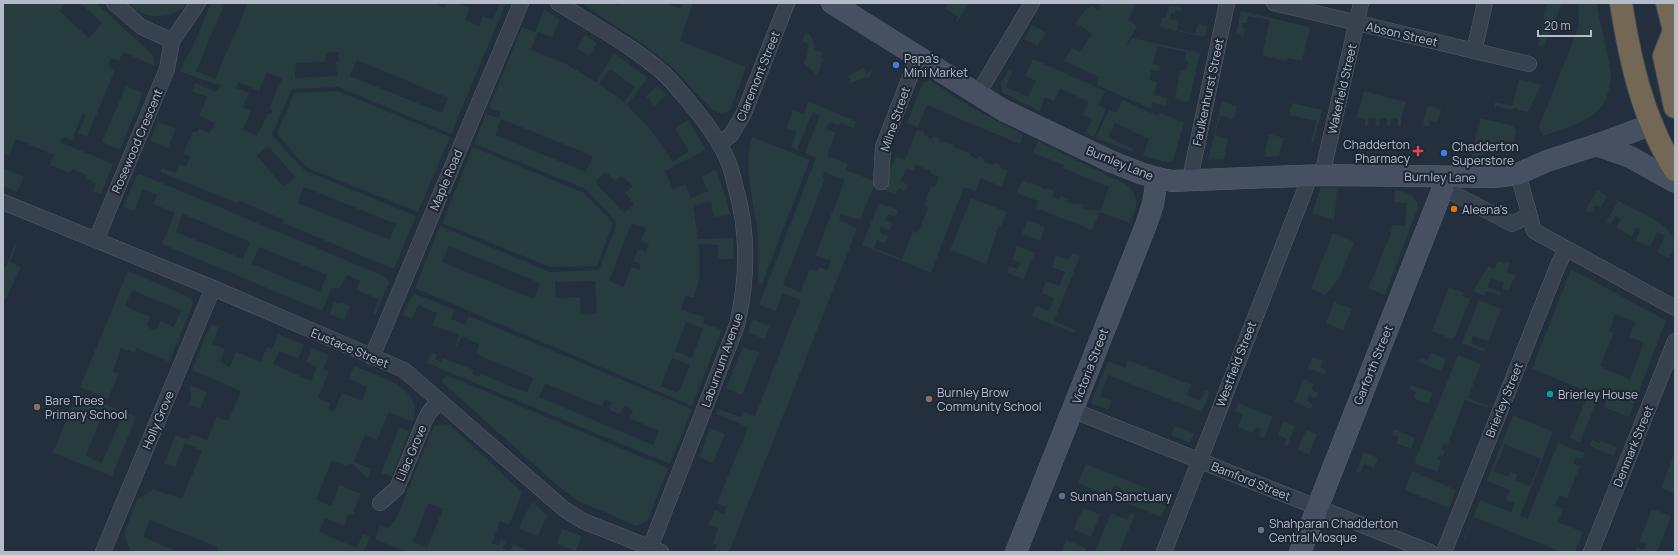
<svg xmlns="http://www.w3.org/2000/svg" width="1678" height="555" font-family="Manrope,sans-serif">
	<rect width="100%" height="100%" fill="#242f3e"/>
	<g fill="#263c3f" fill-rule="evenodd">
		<path d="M3 3H67L59 11 89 38 102 23 80 3H96L153 55 155 66 123 52 119 61 111 58 108 66 115 70 87 137 78 133 86 115 83 113 72 140 63 137 60 142 113 164 101 194 93 191 96 183 86 178 87 175 72 169 70 173 51 165 48 169 54 155 16 139 9 156 5 154 3 158Z"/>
		<path d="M128 3H189C171 20 149 20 129 7Z"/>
		<path d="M211 3H225L196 71 215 79 248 3H435L444 8 447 3H458L470 8 465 20 479 26 483 16 493 20 500 3H506L451 134 338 87 292 89 272 135 304 170 416 216 394 269 283 223 284 220 240 201 237 203 160 172 162 168 175 173 179 164 186 167 190 157 183 154 193 131 197 132 199 129 210 133 215 123 199 116 207 97 192 91 195 83 216 92 221 85 212 83 179 71 192 48ZM339 52V61H336L337 76 295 78V63L326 62 325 53ZM357 60 448 98 442 113 350 76ZM267 72 282 79 269 109 273 110 271 114 268 113 257 136 243 130 251 111 243 107 249 93 236 88 238 82 259 91ZM268 146 295 177 284 187 257 156ZM304 187 396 224 390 240 298 203Z"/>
		<path d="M585 3H614L619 6 621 3H670V5L680 9 683 3H693L680 41 746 67 730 110C723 114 719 114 712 110L671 66 642 43 584 5Z"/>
		<path d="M944 3H969L958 21H956L958 17 945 8 947 5Z"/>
		<path d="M1102 3H1137L1128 20 1137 26 1127 44 1128 46 1132 38 1200 53 1189 102 1175 99 1180 70 1186 71 1188 61H1185L1186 52 1157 46 1153 64 1160 66 1159 71 1151 70 1149 80 1157 82 1154 95 1167 97 1166 106 1152 103 1151 109 1097 85 1099 77 1064 61 1072 48 1080 52 1092 34 1076 23 1087 7 1090 9 1092 6 1098 10Z"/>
		<path d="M1547 3H1562L1545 44 1538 47Z"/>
		<path d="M1578 3H1596L1611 71C1611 118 1580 123 1543 136L1539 127 1579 25Z"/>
		<path d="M1169 5 1182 8 1181 12 1175 10V13H1171L1170 19 1179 21 1177 30 1195 34 1198 24 1207 26 1206 34 1203 37 1160 27 1162 17 1166 18Z"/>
		<path d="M544 9 560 20 552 37 538 32 531 50 566 64 596 82 614 53 648 78 627 105 651 130 673 162 689 151 675 129 688 120 706 150 665 171 673 189 685 184 691 198 708 191 702 177 716 170 724 191 730 215 714 217 711 202 693 205 698 239 733 238 734 259H718V245L699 244V279L694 298 685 296 681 310 705 317 703 323 722 330 692 406 415 288 440 226 550 272 599 270 617 223 586 189 474 144 486 114 499 118 500 112 489 108 522 27 535 32ZM610 69 635 87 624 102 599 84ZM501 119 593 156 586 172 495 135ZM606 172 615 181 621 176 633 186 625 193 634 204 624 213 595 182ZM632 223 646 228 641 241 649 244 646 252 638 249 634 261 641 264 639 270 631 267 624 287 609 281ZM449 246 540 283 534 299 442 262ZM595 281 597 313 581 314 580 297 556 298 555 282ZM686 322 703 329 692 358 675 351ZM672 358 690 365 678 393 661 386Z"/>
		<path d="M1241 11 1310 27 1302 61 1288 58 1287 61 1262 55 1270 20 1248 16 1247 23H1243L1242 28 1245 29 1243 36 1236 34Z"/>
		<path d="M1032 25 1046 33 1038 45 1039 47 1024 39Z"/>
		<path d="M806 32 812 37 815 50 823 53 821 57 824 58 817 75 804 63 808 51 807 50 809 44 802 41Z"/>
		<path d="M585 35 597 43 589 56 577 48Z"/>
		<path d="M1033 59 1105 91 1098 105 1106 109 1094 137 1085 134 1092 119 1083 115 1089 102 1060 88 1054 101 1045 97 1039 111 1002 92 1001 83 1009 69 1013 71 1006 87 1028 97 1036 81 1025 76Z"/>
		<path d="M864 68 866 73 872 71 870 77 849 83 850 79 847 76Z"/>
		<path d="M1519 79 1541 85 1528 112 1521 111 1515 108 1511 110 1496 106 1495 109V102L1512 106Z"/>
		<path d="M930 80 962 102 1023 135 1020 144 927 105 918 127 907 123 923 83Z"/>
		<path d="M657 85 666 95 654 106 646 96Z"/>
		<path d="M126 86 143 93 120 150 102 142Z"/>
		<path d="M338 91 450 137 418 212 310 169 302 163 277 134 294 93Z"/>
		<path d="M1364 91 1406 102 1401 119V126H1398V118L1391 119 1390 126H1387V118H1380L1379 126H1376V118H1369L1368 126H1365V119L1357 118Z"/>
		<path d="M1123 100 1158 116 1160 113 1184 122 1173 161 1166 162 1143 156 1149 139 1115 123 1108 137 1133 149 1132 152 1096 138 1109 110 1116 113Z"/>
		<path d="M808 101 857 122 854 128 840 123 839 126 831 122 828 124 827 127 828 130 836 133 827 156 848 164 846 170 876 182 860 219H857L841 214 839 220 857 228 850 247 729 552H714L717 545 713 543 718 529 709 525 715 510 724 514 726 507 717 503 748 427 716 414 718 409 741 417 743 412 755 416 801 300 783 293 776 311 759 305 816 158 805 153 820 115 813 112 797 150 791 147 797 132 786 128 793 110 804 114ZM824 172 845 180 815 255 831 261 827 270 819 267 817 271 810 269 800 292 783 285 825 178 823 177Z"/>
		<path d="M1222 102 1237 106 1234 119 1220 116 1215 135 1228 139 1224 159 1208 160Z"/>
		<path d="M1292 103 1322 110 1313 143H1311L1316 121 1289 115Z"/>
		<path d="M1427 106 1441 109 1438 122 1429 121V126H1423Z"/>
		<path d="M1480 118 1513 126 1516 132 1513 144 1471 158Z"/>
		<path d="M158 122 176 129 168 148 150 141Z"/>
		<path d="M917 130 924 132V135L932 139 933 136 940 139 939 141 955 145 954 147 970 153 969 155 977 159 978 156 985 159 984 162 993 165 994 163 1001 165 1000 168 1008 171 1002 187 981 178 976 191 964 187 931 273 862 245 879 203 898 210 895 217 888 214 885 220 892 223 890 230 881 227 879 232 888 236 885 243 877 240 874 248 902 259 913 231 918 233 928 208 924 206 931 186 935 187 939 177 931 173V171L916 165 913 171 906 169 901 181 908 185 905 191 898 188 895 194 884 190 895 157 905 160Z"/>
		<path d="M1269 134 1284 138 1279 156 1264 157Z"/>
		<path d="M752 137 810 160 762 284 758 283C758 265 759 247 757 228 753 198 743 167 752 137Z"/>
		<path d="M1038 141 1127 185C1141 200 1137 206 1130 223L1100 212 1092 230 1036 208 1038 201 1017 193 1022 180 1030 184 1031 182 1046 190 1047 188 1054 191 1052 196 1060 199 1061 196 1068 199 1067 202 1076 205 1077 203 1084 205 1083 208 1092 211 1093 209 1100 211 1109 187 1063 168 1064 165 1033 153Z"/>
		<path d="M473 147 584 193 613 223 597 266 550 267 442 223Z"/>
		<path d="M3 168 24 177 17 192 3 186Z"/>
		<path d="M140 174 386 277 389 283 375 315 373 314 379 299 356 290 360 281 347 275 339 289 332 287 322 311 162 244 175 213 153 204 157 195 143 189 134 211 123 207 137 175ZM183 214 250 242 243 259 176 232ZM259 247 327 275 320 292 252 264Z"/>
		<path d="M1321 188H1337L1334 220 1312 213Z"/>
		<path d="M1395 190C1405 191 1417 195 1418 207L1385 295 1368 288 1390 236 1391 225 1405 226 1407 203 1394 202Z"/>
		<path d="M1597 190 1607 196 1601 208 1595 205 1591 213 1585 210Z"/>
		<path d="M971 198 1007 212 1001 226 999 225 986 264 950 250Z"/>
		<path d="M1618 201C1634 210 1669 222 1675 241 1677 246 1671 253 1668 258L1657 252 1665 236 1657 232 1650 247 1636 240 1641 230 1636 227 1632 236 1616 228 1621 219 1616 216 1611 224 1606 222Z"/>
		<path d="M1027 220 1045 227 1040 241 1022 234Z"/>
		<path d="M1333 233 1354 242 1340 277 1325 295 1311 289Z"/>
		<path d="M16 242 17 243 10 262 21 267 6 298H3V265L6 266Z"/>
		<path d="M1017 246 1035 253 1024 279 1007 273 1009 266 1018 269 1021 263 1012 259Z"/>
		<path d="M1072 253 1080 256 1054 321 1075 330 1074 333 1032 316 1036 306 1049 311 1054 298 1042 293 1046 281 1059 286 1065 272 1052 267 1056 255 1069 260Z"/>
		<path d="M1499 261 1505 264 1506 262 1510 264 1507 272 1515 275 1509 291 1502 288 1504 283 1491 278 1487 287 1501 292 1500 295 1486 291 1484 296 1473 291 1488 266 1494 269Z"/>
		<path d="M1571 269 1665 320V323L1629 417 1604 407 1606 401 1598 398 1580 442 1570 438 1589 392 1532 369ZM1615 314 1635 322 1629 337 1644 342 1630 380 1600 366 1614 333 1609 331Z"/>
		<path d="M128 271 189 297 193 303 169 362 137 348 135 353 121 348 113 371 118 374 108 399 80 387ZM132 290 181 310 174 327 160 321 157 328 153 330 149 328 147 324 150 317 125 306Z"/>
		<path d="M1449 287 1464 293 1462 296 1470 299 1455 337 1451 339 1432 331Z"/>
		<path d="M413 293 455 310 451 319 465 325 469 316 692 409 670 464 427 363 432 352 437 355 435 359 441 362 443 358 474 370 472 374 479 377 481 374 527 393 533 378 476 354 479 344 462 336 457 346 455 345 459 335 432 325 437 313 418 305 412 319 403 315ZM545 383 602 407 605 399 612 402 609 410 620 414 624 406 633 410 630 418 659 431 653 445 539 397Z"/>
		<path d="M1479 300 1501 309 1488 341 1473 336 1471 343 1485 349 1484 352 1462 343Z"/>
		<path d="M334 302 339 304 341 302 350 306 344 320 329 314Z"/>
		<path d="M1334 302 1352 309 1343 330 1326 323Z"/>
		<path d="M753 319 770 326 765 339 748 333Z"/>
		<path d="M211 324 219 328 212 344 225 349 220 362 230 367 236 352 261 362 267 347 272 349 278 334 304 345 298 359 279 351 273 364 311 381 317 367 306 362 312 348 329 355 323 369 329 372 318 398 330 403 328 410 334 412 342 393 362 401 367 387 349 379 354 366C378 376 425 387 413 422L389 412 377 440 365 435 354 462 371 469 368 478 351 463 347 466 332 460 316 499 331 506 339 485 361 494 354 510V514L348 515 344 526 325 518 319 532 357 548 363 534 370 537 364 551 366 552H217L218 547 150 520 143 537 178 552H131L124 534 138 498 140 499 141 496 143 497 145 494 147 495 148 491 151 492 152 489 182 499 202 451 185 443 175 467 164 463 176 435 188 440 191 434 207 441 217 417 228 421 241 391 192 370Z"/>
		<path d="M743 347 759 353 742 395 726 388Z"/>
		<path d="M1431 353 1446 359 1441 371 1419 362 1421 358 1428 360Z"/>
		<path d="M1458 355 1481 364 1468 398 1488 406 1487 408 1465 400 1447 446 1443 445 1441 449 1445 451 1443 456 1439 455 1437 459 1441 461 1437 472 1416 464 1415 461Z"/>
		<path d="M1312 357 1323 361 1320 367 1327 370 1325 375 1308 368Z"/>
		<path d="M1128 360 1191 385 1187 395 1200 401 1205 390 1210 393 1202 412 1108 375 1100 396 1112 401 1108 410 1091 403 1108 361 1125 368Z"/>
		<path d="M446 375 668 468 648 520 637 526 578 501 558 486 442 382Z"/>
		<path d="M1303 379 1314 384 1311 390 1318 393 1316 398 1309 395 1307 401 1313 404 1311 409 1294 402Z"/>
		<path d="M190 385 207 392 200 409 189 405 191 399Z"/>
		<path d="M1411 385 1433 393 1428 404 1414 398 1416 392 1409 389Z"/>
		<path d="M78 393 136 417 114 471V477L53 453ZM105 409 122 416 102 463 86 456Z"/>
		<path d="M1238 403 1273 417 1264 438 1259 436 1261 429 1256 427 1253 433 1238 427 1243 414 1235 411Z"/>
		<path d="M1513 415 1553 432 1520 516 1528 519 1558 443 1585 453 1582 459 1576 457 1573 463 1580 466 1567 498 1559 495 1555 506 1563 509 1558 522 1583 532 1575 552H1562L1474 517 1464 541H1463L1480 500 1511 512 1515 503 1506 500 1510 490 1487 481ZM1505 444 1541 459 1530 486 1515 480 1517 474 1510 472 1508 477 1494 471Z"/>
		<path d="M1284 421 1295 426 1287 446 1284 445 1287 439 1278 435Z"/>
		<path d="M442 424 450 425 522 492 509 525 500 521 492 543 499 546 501 540 506 541 503 548 510 551 513 544 532 552H406L375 539 380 525 388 528 395 521 434 426ZM429 503 443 509 427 548 413 542Z"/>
		<path d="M1175 426 1194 434 1190 443 1171 435Z"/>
		<path d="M399 427 409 431 392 476 381 473Z"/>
		<path d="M710 428 725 434 713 463 699 457Z"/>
		<path d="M1394 429 1415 438 1411 449 1396 443 1399 437 1392 435Z"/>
		<path d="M1306 430 1317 434 1309 454 1298 450Z"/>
		<path d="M1592 440 1600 443 1601 441 1617 447 1614 456 1590 446Z"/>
		<path d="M1364 452 1378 458 1374 468 1364 464 1360 473 1356 471Z"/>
		<path d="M1675 452V494L1661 488Z"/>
		<path d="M1086 464 1149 489 1146 498 1166 506 1161 517 1116 499 1121 488 1114 485 1109 496 1078 483Z"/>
		<path d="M1412 471 1456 490 1449 508 1405 490Z"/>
		<path d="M533 502 548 516 544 521 538 536 519 529 525 514Z"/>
		<path d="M1083 508 1100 514 1091 537 1074 530Z"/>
		<path d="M1652 509 1671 516 1657 552H1635L1637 547 1644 550 1646 544 1639 542Z"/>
		<path d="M1111 513 1127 520 1130 513 1135 515 1119 552H1095Z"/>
		<path d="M562 529 582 536 576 551 557 544Z"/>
		<path d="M1066 540 1086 548 1085 552H1062Z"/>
	</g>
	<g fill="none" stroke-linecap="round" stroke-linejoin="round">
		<g stroke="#565f6c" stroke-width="16">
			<g id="street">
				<path d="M114 3 142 27 172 41"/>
				<path d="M558 3C593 25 631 45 662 72 674 83 684 96 694 108 707 124 719 140 727 159 731 167 733 176 735 185 749 232 748 278 737 325L650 548"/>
				<path d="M1274 3 1529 64"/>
				<path d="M1474 51 1485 3"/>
				<path d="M977 95 1032 3"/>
				<path d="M720 143 731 135 744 113 787 3"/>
				<path d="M1518 174 1534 231 1675 308"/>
				<path d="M1324 175V166L1361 3"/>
				<path d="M1192 181V169L1227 3"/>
				<path d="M881 182 883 147 913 69 920 58"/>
				<path d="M1443 188 1512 224 1529 215"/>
				<path d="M3 202 213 288 404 370 564 509 583 521 661 552"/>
				<path d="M96 240 167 69 172 41 198 3"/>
				<path d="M372 357 521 3"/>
				<path d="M1072 410 1430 552"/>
				<path d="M380 503 397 488 425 420 430 411 440 401"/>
				<path d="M103 552 213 288"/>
				<path d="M1164 552 1306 187 1305 176"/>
				<path d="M1444 552 1559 263 1566 250"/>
				<path d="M1591 552 1675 341"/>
			</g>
		</g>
		<g stroke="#565f6c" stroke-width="22">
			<g id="secondary">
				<path d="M832 3 1003 110 1110 161 1140 173 1157 178 1172 181 1324 175 1495 177 1518 174 1547 161 1596 145 1653 124"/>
				<path d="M1596 145 1630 157 1675 182"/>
				<path d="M1016 552 1146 225 1153 204 1157 178"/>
				<path d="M1300 552 1443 188V177"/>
			</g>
		</g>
		<g stroke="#434c59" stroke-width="24">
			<g id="highway">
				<path d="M1621 3C1630 60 1643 120 1675 170"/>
				<path d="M1667 3 1675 34"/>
				<path d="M1674 31 1664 56 1675 107"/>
			</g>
		</g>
		<use href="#street" stroke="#38414e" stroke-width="15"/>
		<use href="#secondary" stroke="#465061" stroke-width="21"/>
		<use href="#highway" stroke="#746855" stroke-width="22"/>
	</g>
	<g fill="#3f7fe0" stroke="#1d2633" stroke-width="1.5">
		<circle cx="896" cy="65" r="4"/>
		<circle cx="1444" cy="153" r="4"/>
	</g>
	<path fill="#e0444e" stroke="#1d2633" stroke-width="1.5" d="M1416 145h4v4h4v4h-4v4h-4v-4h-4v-4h4z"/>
	<circle fill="#e8710a" stroke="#1d2633" stroke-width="1.5" cx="1454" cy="209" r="4"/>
	<circle fill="#0f9aa8" stroke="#1d2633" stroke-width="1.5" cx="1550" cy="394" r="4"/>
	<g fill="#8d6e63" stroke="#1d2633" stroke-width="1.5">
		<circle cx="929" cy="399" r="4"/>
		<circle cx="37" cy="407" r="4"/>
	</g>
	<circle fill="#5c6f8a" stroke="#1d2633" stroke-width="1.5" cx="1062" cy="496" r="4"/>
	<circle fill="#6b7280" stroke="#1d2633" stroke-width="1.5" cx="1261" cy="530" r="4"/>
	<g text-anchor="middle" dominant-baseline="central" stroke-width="4" stroke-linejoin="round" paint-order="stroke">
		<g font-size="12" fill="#b4bcc9" stroke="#1d2633">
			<text transform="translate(1402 34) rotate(13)">Abson Street</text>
			<text transform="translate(758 76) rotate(-68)">Claremont Street</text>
			<text transform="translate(1342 89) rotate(-77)">Wakefield Street</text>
			<text transform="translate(1208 92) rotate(-78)">Faulkenhurst Street</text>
			<text transform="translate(895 119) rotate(-71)">Milne Street</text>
			<text transform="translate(137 141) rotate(-67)">Rosewood Crescent</text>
			<text transform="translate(1120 163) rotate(22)">Burnley Lane</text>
			<text transform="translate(1440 177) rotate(1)">Burnley Lane</text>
			<text transform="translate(446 180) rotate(-67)">Maple Road</text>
			<text transform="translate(350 348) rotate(23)">Eustace Street</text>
			<text transform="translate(722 360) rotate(-70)">Laburnum Avenue</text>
			<text transform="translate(1236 364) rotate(-69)">Westfield Street</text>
			<text transform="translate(1373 365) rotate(-68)">Garforth Street</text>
			<text transform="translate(1090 366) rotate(-69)">Victoria Street</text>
			<text transform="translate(1504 400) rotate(-68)">Brierley Street</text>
			<text transform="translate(158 420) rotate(-67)">Holly Grove</text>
			<text transform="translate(1633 446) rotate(-68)">Denmark Street</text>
			<text transform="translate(411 453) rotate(-67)">Lilac Grove</text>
			<text transform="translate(1251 481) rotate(22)">Bamford Street</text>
		</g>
		<g font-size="12" fill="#b4bcc9" stroke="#1d2633" text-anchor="start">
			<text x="904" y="58">Papa's<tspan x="904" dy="14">Mini Market</tspan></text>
			<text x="1410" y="144" text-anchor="end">Chadderton<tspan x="1410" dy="14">Pharmacy</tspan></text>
			<text x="1452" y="146">Chadderton<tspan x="1452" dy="14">Superstore</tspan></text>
			<text x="1462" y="209">Aleena's</text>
			<text x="937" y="392">Burnley Brow<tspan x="937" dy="14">Community School</tspan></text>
			<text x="1558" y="394">Brierley House</text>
			<text x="45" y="400">Bare Trees<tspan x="45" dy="14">Primary School</tspan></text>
			<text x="1070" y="496">Sunnah Sanctuary</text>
			<text x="1269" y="523">Shahparan Chadderton<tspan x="1269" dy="14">Central Mosque</tspan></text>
		</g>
	</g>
	<rect width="1678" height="555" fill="none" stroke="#b4bcc9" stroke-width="8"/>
	<path d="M1538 30v6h53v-6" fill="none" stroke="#b4bcc9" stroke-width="2"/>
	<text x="1544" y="30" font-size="12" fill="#b4bcc9" stroke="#1d2633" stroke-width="3" paint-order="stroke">20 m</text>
</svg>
